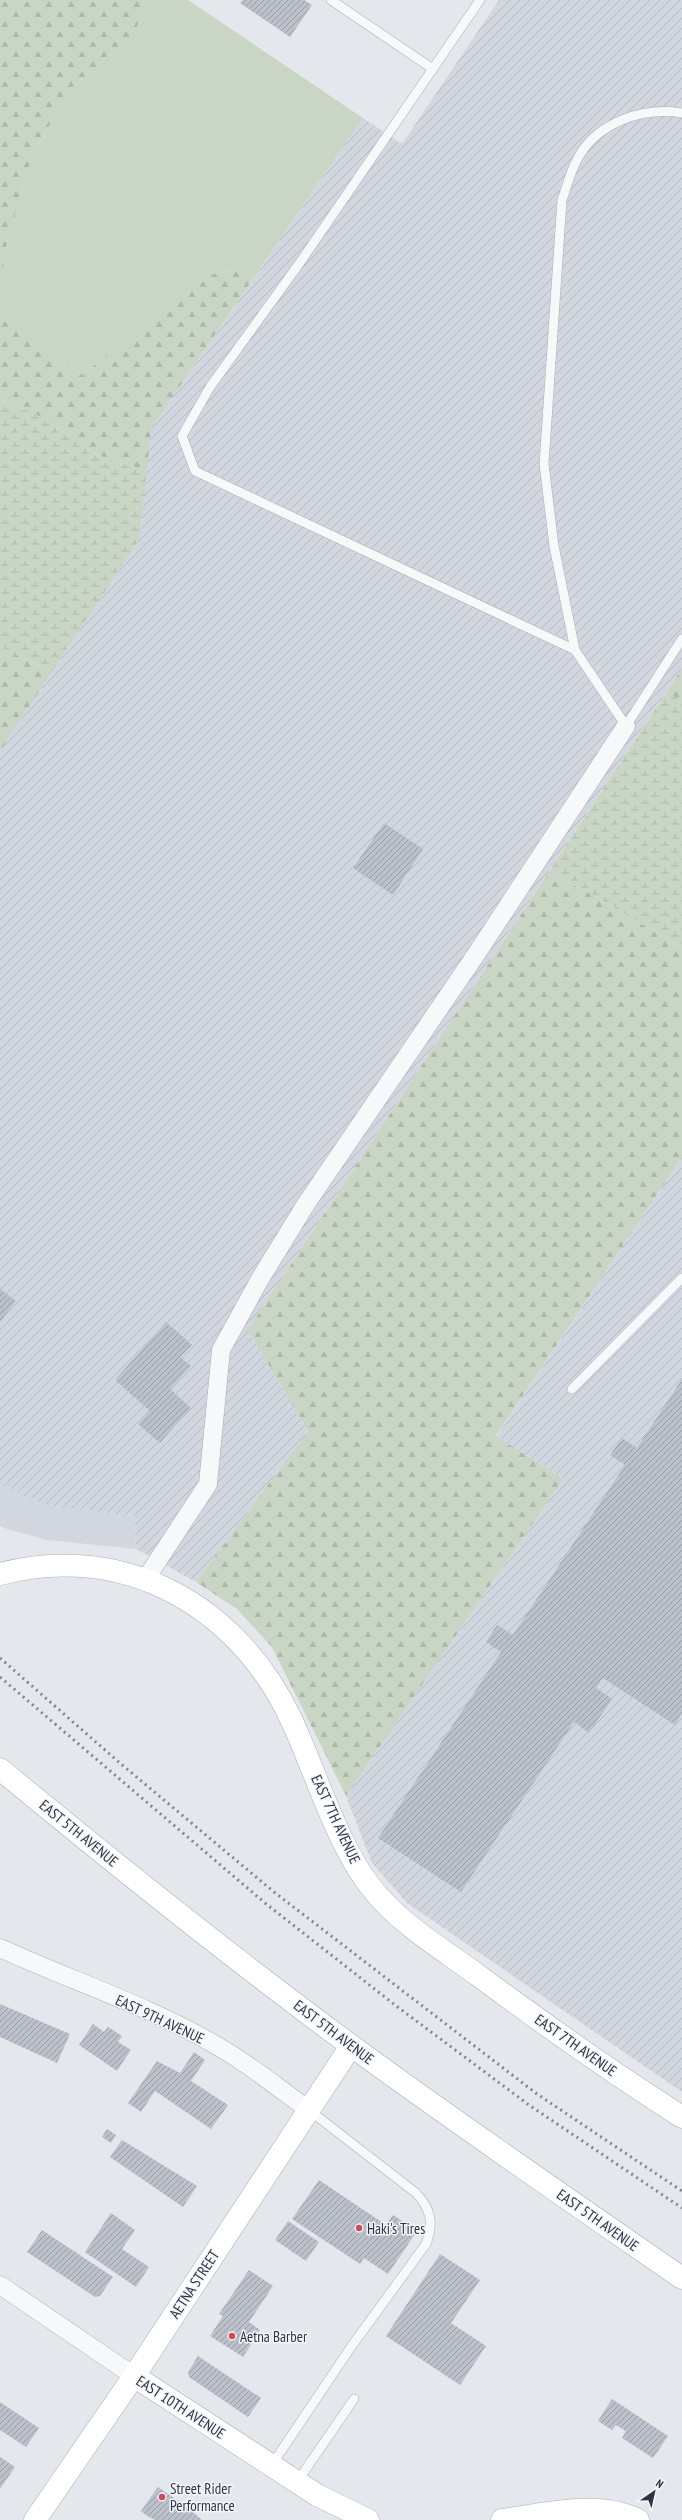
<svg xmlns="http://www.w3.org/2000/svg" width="682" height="2520" font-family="'PT Sans Narrow',sans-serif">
	<defs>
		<pattern id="industrial-furrows" width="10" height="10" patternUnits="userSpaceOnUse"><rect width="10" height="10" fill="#d2d6de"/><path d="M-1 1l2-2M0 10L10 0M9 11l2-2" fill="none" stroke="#b4b8c0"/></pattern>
		<pattern id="forest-firs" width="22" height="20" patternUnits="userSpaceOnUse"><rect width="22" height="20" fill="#c9d6c5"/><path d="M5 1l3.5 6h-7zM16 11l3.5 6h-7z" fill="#adb8ab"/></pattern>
		<pattern id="wetland-marsh" width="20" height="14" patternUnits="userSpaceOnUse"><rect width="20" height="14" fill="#c9d6c5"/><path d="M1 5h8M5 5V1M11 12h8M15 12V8" fill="none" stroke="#adb8ab"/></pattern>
		<pattern id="building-hatch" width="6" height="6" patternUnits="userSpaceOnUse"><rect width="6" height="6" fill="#bbc0ca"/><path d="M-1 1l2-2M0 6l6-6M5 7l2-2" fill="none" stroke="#989da6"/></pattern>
	</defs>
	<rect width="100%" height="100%" fill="#e4e7ec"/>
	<path fill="#d2d6de" d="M0 1484 57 1507 134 1516 136 1549 47 1540 7 1529 0 1526Z"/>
	<g fill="url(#industrial-furrows)">
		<path d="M499 0H682V668L248 1330 308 1431 196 1582 136 1549 134 1516 57 1507 33 1500 0 1484V751L139 540 151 429 363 118 402 144Z"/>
		<path d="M682 1157V2092L407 1903 372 1863 346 1796 563 1479 496 1437Z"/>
	</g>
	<path fill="#c9d6c5" d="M157 0H188L363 118 263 264 190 279 158 315 82 375 30 342 0 309V291L6 247 32 155 70 89 125 42Z"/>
	<g fill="url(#forest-firs)">
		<path d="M0 0H157L125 42 70 89 32 155 6 247 0 291Z"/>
		<path d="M263 264 151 429 147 471 97 455 41 417 0 399V309L31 342 82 375 158 315 190 279Z"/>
		<path d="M0 647 52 672 0 751Z"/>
		<path d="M682 668V700L666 693Z"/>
		<path d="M548 873 590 893 682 948V1157L496 1436 563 1479 346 1796 272 1647 237 1609 196 1582 308 1431 248 1330Z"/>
	</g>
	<g fill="url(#wetland-marsh)">
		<path d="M0 399 41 417 97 455 147 471 139 540 52 672 0 647Z"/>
		<path d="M666 693 682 700V948L590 893 548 873Z"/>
	</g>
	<g fill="url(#building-hatch)">
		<path d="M243 0H304L312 5 290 37 240 3Z"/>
		<path d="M384 823 423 849 393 895 353 868Z"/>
		<path d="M0 1289 16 1301 0 1322Z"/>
		<path d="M166 1322 192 1345 180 1357 191 1366 170 1389 191 1408 160 1443 138 1424 150 1411 115 1380Z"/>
		<path d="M682 1379V1714L675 1725 603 1678 596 1688 612 1699 589 1733 574 1722 461 1892 378 1838 501 1652 486 1642 497 1625 513 1635 625 1465 610 1455 622 1438 637 1448Z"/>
		<path d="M0 2004 70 2034 57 2063 0 2037Z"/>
		<path d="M93 2024 104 2032 108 2027 122 2036 118 2042 131 2050 117 2071 79 2045Z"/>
		<path d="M194 2052 205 2060 191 2081 228 2105 211 2129 155 2091 141 2112 128 2103 157 2061 180 2073Z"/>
		<path d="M107 2129 116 2135 111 2143 102 2137Z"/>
		<path d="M122 2140 197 2186 183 2207 110 2157Z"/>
		<path d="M319 2180 386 2225 393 2215 417 2231 388 2274 364 2258 360 2264 292 2219Z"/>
		<path d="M111 2213 135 2230 122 2249 149 2267 136 2287 85 2252Z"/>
		<path d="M288 2221 319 2242 306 2261 275 2240Z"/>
		<path d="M42 2230 113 2277 100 2296 95 2297 27 2252Z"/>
		<path d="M440 2254 480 2280 451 2323 486 2346 460 2385 386 2336Z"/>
		<path d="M249 2270 273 2286 249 2322 260 2330 243 2357 210 2336 223 2316 219 2314Z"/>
		<path d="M198 2356 261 2398 248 2417 189 2377 188 2372Z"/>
		<path d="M612 2399 668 2436 653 2458 622 2438 626 2431 616 2425 612 2430 598 2421Z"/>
		<path d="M0 2402 39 2428 26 2447 0 2430Z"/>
		<path d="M0 2457 15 2467 0 2489Z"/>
		<path d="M158 2487 187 2507 202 2520H155L147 2516 141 2511Z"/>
	</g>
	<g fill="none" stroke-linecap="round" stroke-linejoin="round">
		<g stroke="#a9aeb7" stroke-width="10">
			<g id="lane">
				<path d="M331 0 433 69"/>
				<path d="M480 0 299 264 210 387 182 436 195 471 575 650 626 726 682 639"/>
				<path d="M575 650 554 546 544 464 562 200C567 187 570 172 577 160 596 122 643 107 682 113"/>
				<path d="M572 1389 682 1278"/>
				<path d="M271 2466 351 2347 426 2244C434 2223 431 2209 416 2193L309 2110"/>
				<path d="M297 2482 354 2399"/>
			</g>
		</g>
		<g stroke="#a9aeb7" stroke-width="19">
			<g id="street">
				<path d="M145 1580 208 1484 221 1350 260 1279 306 1204 477 953 626 726"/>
				<path d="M0 1948C72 1981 150 2006 219 2047 251 2065 279 2089 309 2110"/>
				<path d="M0 2285 134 2376"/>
			</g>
		</g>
		<g stroke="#a9aeb7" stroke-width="23">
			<g id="secondary">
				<path d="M0 1574C124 1541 238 1606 291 1719 317 1774 339 1854 380 1898 408 1929 445 1951 479 1976 545 2025 613 2073 682 2117"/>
				<path d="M134 2376 317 2495 368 2520"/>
				<path d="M35 2520 134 2376 351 2046"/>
				<path d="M502 2520C545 2514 597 2500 638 2520"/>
			</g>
		</g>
		<g stroke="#a3abb8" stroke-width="23">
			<path id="primary" d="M0 1769C115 1864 232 1958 353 2047 461 2126 572 2202 682 2278"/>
		</g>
		<use href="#lane" stroke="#f7f8fa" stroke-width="9"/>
		<use href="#street" stroke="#f7f8fa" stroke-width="18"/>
		<use href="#secondary" stroke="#fff" stroke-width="22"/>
		<use href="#primary" stroke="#fff" stroke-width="22"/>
		<g stroke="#7d8696" stroke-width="3" stroke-dasharray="2 4" stroke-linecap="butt">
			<path d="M0 1658 121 1764 274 1892 537 2094 682 2191"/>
			<path d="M0 1677 265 1903 395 2005 529 2105 682 2208"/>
		</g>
	</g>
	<g fill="#d1495b" stroke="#f4f6f9" stroke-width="1.5">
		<circle cx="359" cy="2228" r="4"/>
		<circle cx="232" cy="2336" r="4"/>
		<circle cx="162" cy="2497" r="4"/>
	</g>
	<g text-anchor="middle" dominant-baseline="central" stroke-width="3" stroke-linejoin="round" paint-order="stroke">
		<g font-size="15" fill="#2b3445" stroke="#f4f6f9">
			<text transform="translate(336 1819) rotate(65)">EAST 7TH AVENUE</text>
			<text transform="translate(79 1833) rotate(39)">EAST 5TH AVENUE</text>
			<text transform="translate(160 2019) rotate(25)">EAST 9TH AVENUE</text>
			<text transform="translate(334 2032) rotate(37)">EAST 5TH AVENUE</text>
			<text transform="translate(576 2045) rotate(35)">EAST 7TH AVENUE</text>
			<text transform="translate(598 2220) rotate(35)">EAST 5TH AVENUE</text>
			<text transform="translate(194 2284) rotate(-57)">AETNA STREET</text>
			<text transform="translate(181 2407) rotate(33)">EAST 10TH AVENUE</text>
		</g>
		<g font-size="15" fill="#2b3445" stroke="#f4f6f9" text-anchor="start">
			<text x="367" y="2228">Haki's Tires</text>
			<text x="240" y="2336">Aetna Barber</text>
			<text x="170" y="2488">Street Rider<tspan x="170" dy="17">Performance</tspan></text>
		</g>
	</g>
	<g transform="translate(654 2492) rotate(34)" stroke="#f4f6f9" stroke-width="3" paint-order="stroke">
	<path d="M0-3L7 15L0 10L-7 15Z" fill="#2b3445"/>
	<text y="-6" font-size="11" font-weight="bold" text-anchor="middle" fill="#2b3445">N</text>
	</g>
</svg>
